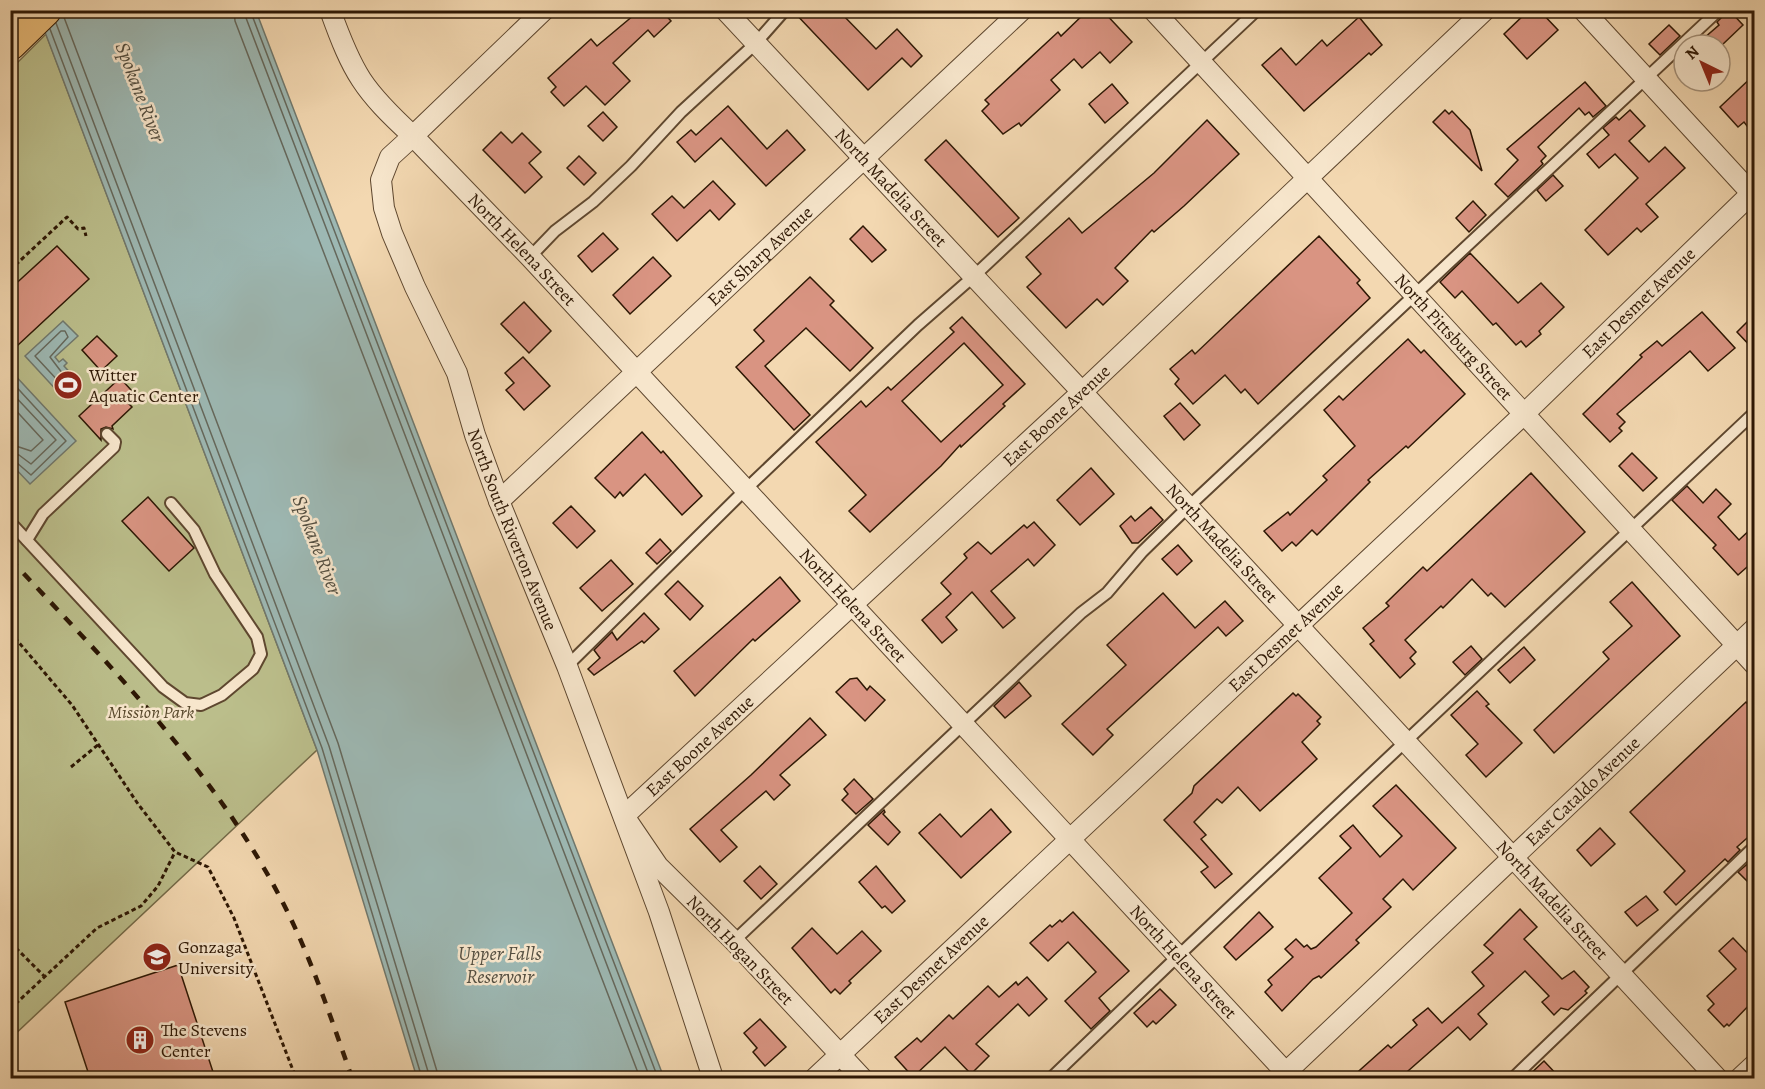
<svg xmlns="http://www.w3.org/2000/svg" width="1765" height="1089" font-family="Alegreya,serif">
	<rect width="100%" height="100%" fill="#f3d8b1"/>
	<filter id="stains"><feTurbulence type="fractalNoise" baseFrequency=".00333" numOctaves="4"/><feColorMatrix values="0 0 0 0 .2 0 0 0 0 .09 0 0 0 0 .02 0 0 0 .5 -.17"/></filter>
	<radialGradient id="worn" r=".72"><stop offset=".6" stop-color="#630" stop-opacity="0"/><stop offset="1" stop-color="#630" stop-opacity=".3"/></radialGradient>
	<path fill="#bbbe8b" stroke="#746a48" stroke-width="1.5" d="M46 34 317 750 11 1038 10 70Z"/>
	<g fill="#9db8b3" stroke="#70786d" stroke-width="1.5">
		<path d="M37 11H256L664 1078H417L317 750Z"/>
		<path d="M63 321 78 336 55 357 59 362 63 359 67 363 64 366 76 379 60 394 25 356Z"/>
		<path d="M11 371 76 441 30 484 11 464Z"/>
	</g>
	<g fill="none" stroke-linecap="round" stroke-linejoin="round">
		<g stroke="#65685c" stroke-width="1.5">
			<path d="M234 10 235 21 640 1078"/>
			<path d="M243 10 650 1078"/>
			<path d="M250 10 658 1078"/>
			<path d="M62 12 338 743 439 1078"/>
			<path d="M56 23 329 746 430 1078"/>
			<path d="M50 29 322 748 422 1078"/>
			<path d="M61 331H65L68 337 50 357 66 378 61 384 35 356Z"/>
			<path d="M10 380 66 441 31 475 16 462 10 461"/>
			<path d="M10 391 56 440 31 464 19 455 10 453"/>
			<path d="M10 404 43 440 31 451 10 444"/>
		</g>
	</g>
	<g fill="#d99482" stroke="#2d1704" stroke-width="1.5" fill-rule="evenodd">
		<path d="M640 10H661L671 21 654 37 648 30 613 63 630 81 605 105 586 86 564 106 551 92 556 87 548 78 591 39 597 46Z"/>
		<path d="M792 10H838L876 49 897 29 922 56 911 67 902 58 868 90Z"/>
		<path d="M1088 10H1102L1132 42 1110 63 1100 52 1082 68 1074 59 1051 80 1060 90 1021 126 1019 123 1003 134 982 111 989 104 985 100 1058 32 1061 36Z"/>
		<path d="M1529 10H1539L1558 30 1527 59 1504 34Z"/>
		<path d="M1729 10 1743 25 1722 45H1696L1719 25 1717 22Z"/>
		<path d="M1359 17 1382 45 1371 55 1369 53 1304 111 1262 65 1281 48 1296 65 1322 40 1327 46Z"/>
		<path d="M1669 25 1680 36 1660 55 1649 44Z"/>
		<path d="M1755 74V119L1747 126 1744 122 1738 127 1720 107Z"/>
		<path d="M1585 82 1606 106 1593 117 1589 112 1585 115 1579 108 1538 147 1546 156 1541 161 1543 164 1508 197 1495 184 1518 160 1507 149Z"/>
		<path d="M1112 84 1128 103 1105 123 1089 104Z"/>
		<path d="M728 106 767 149 787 130 805 150 766 186 721 138 695 162 677 142 691 130 696 135Z"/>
		<path d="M1445 110 1449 114 1452 111 1470 130 1482 171 1433 122Z"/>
		<path d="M1630 110 1645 126 1629 141 1649 162 1665 147 1685 168 1646 204 1658 217 1641 232 1637 228 1608 255 1585 230 1638 178 1615 154 1599 168 1587 154 1609 135 1603 128 1616 117 1619 120Z"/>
		<path d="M603 112 617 127 603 141 588 126Z"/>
		<path d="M1207 120 1239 154 1184 206 1154 232 1152 230 1115 268 1128 281 1103 305 1097 299 1066 328 1027 287 1041 274 1026 257 1069 218 1082 233 1154 173Z"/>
		<path d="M501 132 512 143 522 133 541 152 529 163 542 177 525 193 483 150Z"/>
		<path d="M946 140 1019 218 998 237 925 160Z"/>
		<path d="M579 156 596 173 584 185 567 168Z"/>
		<path d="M1553 175 1563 186 1546 201 1537 190Z"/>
		<path d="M713 181 735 204 719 220 710 210 677 241 652 214 672 196 684 208Z"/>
		<path d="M1473 201 1486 215 1469 232 1456 218Z"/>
		<path d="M863 226 886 250 872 262 850 239Z"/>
		<path d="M603 233 618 249 592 272 578 256Z"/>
		<path d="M1319 236 1360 280 1357 283 1370 298 1258 404 1245 389 1241 393 1225 375 1193 404 1175 384 1179 379 1170 369 1192 350 1195 354Z"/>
		<path d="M57 246 89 279 18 345 10 337V289Z"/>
		<path d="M1470 253 1518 303 1541 283 1564 307 1539 331 1541 334 1526 347 1521 341 1516 345 1496 323 1493 325 1462 291 1455 298 1440 282Z"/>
		<path d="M653 257 671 276 630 314 613 295Z"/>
		<path d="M810 277 834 301 830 305 873 348 850 371 806 328 765 366 810 415 794 430 736 367 764 341 754 330Z"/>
		<path d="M524 302 551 331 529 353 501 324Z"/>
		<path d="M1702 312 1735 348 1708 371 1690 351 1617 414 1625 422 1619 428 1622 431 1610 442 1583 414 1642 357 1640 355 1657 341 1662 346Z"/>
		<path d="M962 317 1025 384 1003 404 1005 406 961 447 960 445 941 466 870 532 849 511 866 495 816 442 861 401 866 407 888 387 891 390 954 332 950 328ZM964 343 1003 385 941 442 902 401Z"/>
		<path d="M1747 322 1755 330V351L1737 332Z"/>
		<path d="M97 336 117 356 101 371 82 350Z"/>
		<path d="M1408 339 1421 353 1424 350 1465 394 1408 448 1406 446 1368 480 1370 482 1317 535 1312 530 1296 546 1292 542 1282 551 1264 531 1288 512 1290 515 1327 480 1323 476 1355 446 1324 410 1339 396 1343 400Z"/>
		<path d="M523 357 550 386 524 410 506 390 514 383 505 373Z"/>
		<path d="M120 378 132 391 124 399 132 407 112 426 113 429 106 427 101 429V440L79 416Z"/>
		<path d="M1180 403 1200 425 1184 440 1164 416Z"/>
		<path d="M642 432 661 453 663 451 702 496 682 515 645 474 623 496 620 492 615 498 595 478Z"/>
		<path d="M1632 453 1657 478 1643 491 1619 466Z"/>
		<path d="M1091 468 1114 494 1080 525 1057 500Z"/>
		<path d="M1531 473 1585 532 1505 607 1491 593 1488 596 1472 579 1443 608 1441 606 1405 640 1416 652 1410 658 1415 664 1400 678 1370 644 1374 641 1363 628 1389 606 1386 603 1423 567 1427 571Z"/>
		<path d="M1687 486 1703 503 1716 489 1731 504 1718 517 1739 540 1755 525V560L1738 575 1713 548 1716 545 1672 500Z"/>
		<path d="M148 497 194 548 169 571 122 521Z"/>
		<path d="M571 506 595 531 577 548 553 523Z"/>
		<path d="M1151 507 1163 520 1138 543H1132L1120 526 1131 516 1135 521Z"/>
		<path d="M1034 522 1055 545 1034 566 1028 559 991 591 1015 618 1003 628 972 592 946 617 957 630 942 643 922 620 951 594 941 583 967 558 964 554 978 542 991 554 1024 525 1027 528Z"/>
		<path d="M660 539 671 551 657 564 646 553Z"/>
		<path d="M1178 545 1192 561 1177 575 1162 559Z"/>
		<path d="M611 560 633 584 602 611 580 588Z"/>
		<path d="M780 577 800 601 755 641 753 639 695 696 674 671Z"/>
		<path d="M678 581 703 606 690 620 665 594Z"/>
		<path d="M1632 582 1680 636 1554 753 1534 730 1609 659 1603 652 1632 626 1610 602Z"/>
		<path d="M1163 593 1195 628 1225 601 1243 621 1226 636 1218 627 1107 729 1113 735 1093 755 1062 724 1126 665 1107 645Z"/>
		<path d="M644 613 659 629 644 643 642 641 594 675 588 669 600 658 594 650 612 632 617 640Z"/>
		<path d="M1471 646 1482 659 1465 675 1453 662Z"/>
		<path d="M1524 647 1535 660 1510 683 1498 670Z"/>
		<path d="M857 678 867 690 870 686 885 700 865 721 836 692 850 679Z"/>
		<path d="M1019 682 1031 696 1005 718 994 706Z"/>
		<path d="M1477 691 1489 704 1486 706 1522 743 1486 777 1466 755 1478 744 1451 715Z"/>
		<path d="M1293 693 1296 696 1298 694 1321 717 1317 721 1320 724 1302 742 1317 759 1260 811 1238 787 1222 803 1217 799 1194 822 1206 835 1201 839 1232 874 1215 888 1201 872 1208 867 1164 820 1192 793 1194 786Z"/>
		<path d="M1746 702 1755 712V831L1737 847 1740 850 1728 862 1725 859 1676 905 1664 892 1685 871 1630 812Z"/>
		<path d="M810 718 826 735 780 775 790 785 774 800 766 791 721 830 737 847 720 862 690 829 751 775Z"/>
		<path d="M854 779 873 799 856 814 842 800 848 794 844 789Z"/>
		<path d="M1396 785 1456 848 1413 890 1403 879 1383 899 1391 907 1356 940 1359 943 1321 978 1319 976 1313 979 1282 1011 1265 992 1272 985 1268 980 1293 957 1285 949 1296 939 1304 947 1307 945 1311 949 1316 947 1352 913 1319 878 1351 848 1340 836 1353 825 1380 857 1402 836 1373 806Z"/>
		<path d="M991 809 1011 832 961 878 919 833 940 814 961 837Z"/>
		<path d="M884 810 885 812 883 814 900 832 888 845 868 825Z"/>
		<path d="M1600 828 1615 844 1591 866 1577 850Z"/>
		<path d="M1751 861 1755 865V889L1738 872Z"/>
		<path d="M760 866 777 884 761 899 744 881Z"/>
		<path d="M876 866 905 901 892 913 885 906 882 908 859 882Z"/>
		<path d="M1646 896 1658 910 1637 926 1625 912Z"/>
		<path d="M1520 909 1537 927 1524 939 1562 979 1574 971 1589 987 1585 991 1587 993 1568 1010 1561 1008 1554 1015 1542 1002 1549 996 1525 971 1478 1014 1487 1024 1470 1040 1458 1027 1400 1078H1351L1388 1045 1391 1048 1417 1025 1413 1020 1428 1008 1442 1023 1484 986 1472 972 1493 953 1484 945Z"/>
		<path d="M1073 912 1129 971 1099 998 1110 1011 1091 1029 1065 1001 1096 972 1068 942 1048 961 1030 943 1050 925 1052 927 1060 920 1062 922Z"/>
		<path d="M1259 912 1273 927 1236 960 1224 947Z"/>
		<path d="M812 928 837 954 862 931 881 951 849 981 851 983 840 994 835 989 831 993 792 948Z"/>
		<path d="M1733 938 1755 961V999L1729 1026 1727 1024 1724 1027 1708 1010 1714 1004 1707 996 1736 969 1719 951Z"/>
		<path d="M178 965 215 1078H90L65 1002Z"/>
		<path d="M1027 977 1047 999 1029 1016 1018 1004 976 1044 989 1056 971 1074 945 1047 913 1077 895 1057 917 1038 921 1042 949 1015 953 1019 988 986 999 997 1016 982 1018 985Z"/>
		<path d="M1160 989 1176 1005 1156 1024 1153 1021 1147 1027 1134 1013Z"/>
		<path d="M760 1019 786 1047 765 1066 753 1052 757 1048 744 1033Z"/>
		<path d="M1544 1061 1560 1078H1526Z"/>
	</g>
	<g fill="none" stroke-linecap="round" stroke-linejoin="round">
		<g stroke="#5e472f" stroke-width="14">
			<g id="service">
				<path d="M530 257 555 231 593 202 631 166 681 112 755 44 785 10"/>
				<path d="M10 522 163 687 185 703 201 705 222 695 253 669 261 654 257 637 215 574 194 530 171 503"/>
				<path d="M27 540 43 514 114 447 115 442 107 434"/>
				<path d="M567 666 745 490 918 325 974 276 1257 10"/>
				<path d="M734 941 1081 613 1107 593 1142 552 1188 507 1719 10"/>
				<path d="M1051 1078 1178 956 1754 413"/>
				<path d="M1513 1078 1754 847"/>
			</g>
		</g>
		<g stroke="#5e472f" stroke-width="22">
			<g id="minor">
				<path id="s1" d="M330 10C353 74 363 90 413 136L390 157 381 180 384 208 392 233 415 287 457 373 475 435 499 501 567 666 659 912 713 1078"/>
				<path id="s2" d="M544 10 413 136 530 257 1291 1078"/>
				<path id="s3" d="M725 10 1082 392 1717 1078"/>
				<path id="s4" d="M1153 10 1754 664"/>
				<path d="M1583 10 1754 196"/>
				<path id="s5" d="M499 501 1022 10"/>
				<path id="s6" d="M815 1078 1524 414 1754 191"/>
				<path id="s7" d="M862 1078 734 941 658 866 624 816 1082 392 1485 10"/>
				<path id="s8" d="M1280 1078 1754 629"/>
				<path d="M1740 1078 1754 1065"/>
			</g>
		</g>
		<g stroke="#2d1704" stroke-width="34">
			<path id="primary" d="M10 44 45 10"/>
		</g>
		<g stroke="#2d1704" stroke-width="3" stroke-dasharray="4.5 3" stroke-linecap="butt">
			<path d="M10 270 67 217 78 229 84 228 86 236"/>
			<path d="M10 632 72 705 138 804 175 852 208 867 234 918 296 1078"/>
			<path d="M71 767 99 744"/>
			<path d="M10 953 16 948 45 977"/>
			<path d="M10 1009 97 928 141 906 158 886 175 852"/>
		</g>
		<use href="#service" stroke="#f7e6cc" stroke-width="10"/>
		<use href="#minor" stroke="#f7e6cc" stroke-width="20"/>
		<use href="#primary" stroke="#eabc78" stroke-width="32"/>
		<path stroke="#2d1704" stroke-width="4.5" stroke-dasharray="10 10" stroke-linecap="butt" d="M10 559C109 665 215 771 282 901 311 957 331 1018 352 1078"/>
	</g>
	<defs>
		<g id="stadium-disc" transform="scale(1.5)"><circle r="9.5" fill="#8f2418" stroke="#f7e6cc"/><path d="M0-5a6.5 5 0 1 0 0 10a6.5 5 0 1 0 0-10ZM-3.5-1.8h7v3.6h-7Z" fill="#fff"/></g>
		<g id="university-disc" transform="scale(1.5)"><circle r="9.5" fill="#8f2418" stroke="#f7e6cc"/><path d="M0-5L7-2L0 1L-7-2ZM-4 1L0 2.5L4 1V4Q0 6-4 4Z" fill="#fff"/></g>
		<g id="building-disc" transform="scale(1.5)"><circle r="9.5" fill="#8f2418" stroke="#f7e6cc"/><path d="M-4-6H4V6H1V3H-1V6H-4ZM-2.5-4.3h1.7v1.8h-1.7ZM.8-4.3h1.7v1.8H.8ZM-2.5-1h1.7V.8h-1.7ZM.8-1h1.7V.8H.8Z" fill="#fff"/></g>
	</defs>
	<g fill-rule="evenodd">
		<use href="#stadium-disc" x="68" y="385"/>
		<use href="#university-disc" x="157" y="957"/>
		<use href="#building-disc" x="140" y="1040"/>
	</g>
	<g text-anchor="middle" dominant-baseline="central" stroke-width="5" stroke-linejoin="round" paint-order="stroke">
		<g font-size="18" fill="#2d1704" stroke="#f7e6cc">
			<text stroke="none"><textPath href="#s3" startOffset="243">North Madelia Street</textPath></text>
			<text stroke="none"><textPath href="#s2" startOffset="339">North Helena Street</textPath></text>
			<text stroke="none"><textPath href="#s5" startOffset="358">East Sharp Avenue</textPath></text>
			<text stroke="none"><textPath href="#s6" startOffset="1131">East Desmet Avenue</textPath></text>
			<text stroke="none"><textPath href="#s4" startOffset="444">North Pittsburg Street</textPath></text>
			<text stroke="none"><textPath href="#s7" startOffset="944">East Boone Avenue</textPath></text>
			<text stroke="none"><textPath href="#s1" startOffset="584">North South Riverton Avenue</textPath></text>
			<text stroke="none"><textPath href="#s3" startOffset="729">North Madelia Street</textPath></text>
			<text stroke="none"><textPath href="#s2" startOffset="825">North Helena Street</textPath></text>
			<text stroke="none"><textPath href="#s6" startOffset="645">East Desmet Avenue</textPath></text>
			<text stroke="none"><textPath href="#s7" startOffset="458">East Boone Avenue</textPath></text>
			<text stroke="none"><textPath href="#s8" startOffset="417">East Cataldo Avenue</textPath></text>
			<text stroke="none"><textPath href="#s3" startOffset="1215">North Madelia Street</textPath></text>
			<text transform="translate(740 950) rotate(46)">North Hogan Street</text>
			<text stroke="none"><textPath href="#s2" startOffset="1311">North Helena Street</textPath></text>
			<text stroke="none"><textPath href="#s6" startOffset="159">East Desmet Avenue</textPath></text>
		</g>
		<g font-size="18" fill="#2d1704" stroke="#f7e6cc" text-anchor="start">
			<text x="89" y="375">Witter<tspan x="89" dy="21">Aquatic Center</tspan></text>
			<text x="178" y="947">Gonzaga<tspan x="178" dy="21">University</tspan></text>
			<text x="161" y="1030">The Stevens<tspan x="161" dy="21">Center</tspan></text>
		</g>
		<g font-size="18" font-style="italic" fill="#58492c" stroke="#f7e6cc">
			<text x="151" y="712">Mission Park</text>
		</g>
		<g font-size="20" font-style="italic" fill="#544f41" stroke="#f7e6cc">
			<text transform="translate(140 92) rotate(69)">Spokane River</text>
			<text transform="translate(317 545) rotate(69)">Spokane River</text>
			<text x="500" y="953">Upper Falls<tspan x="500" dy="23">Reservoir</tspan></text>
		</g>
	</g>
	<rect width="1765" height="1089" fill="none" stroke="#f3d8b1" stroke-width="36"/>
	<rect x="12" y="12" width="1741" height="1065" fill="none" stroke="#2d1704" stroke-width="3"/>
	<rect x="18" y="18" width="1729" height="1053" fill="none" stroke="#2d1704" stroke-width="1.5"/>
	<g transform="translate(1702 63) rotate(317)"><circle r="28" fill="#f7e6cc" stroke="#a6937c" stroke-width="1.5"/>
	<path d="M0-4.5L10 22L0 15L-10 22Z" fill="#8f2418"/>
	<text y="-9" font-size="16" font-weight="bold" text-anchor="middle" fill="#2d1704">N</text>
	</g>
	<rect width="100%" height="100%" filter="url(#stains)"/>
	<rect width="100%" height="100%" fill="url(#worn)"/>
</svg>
